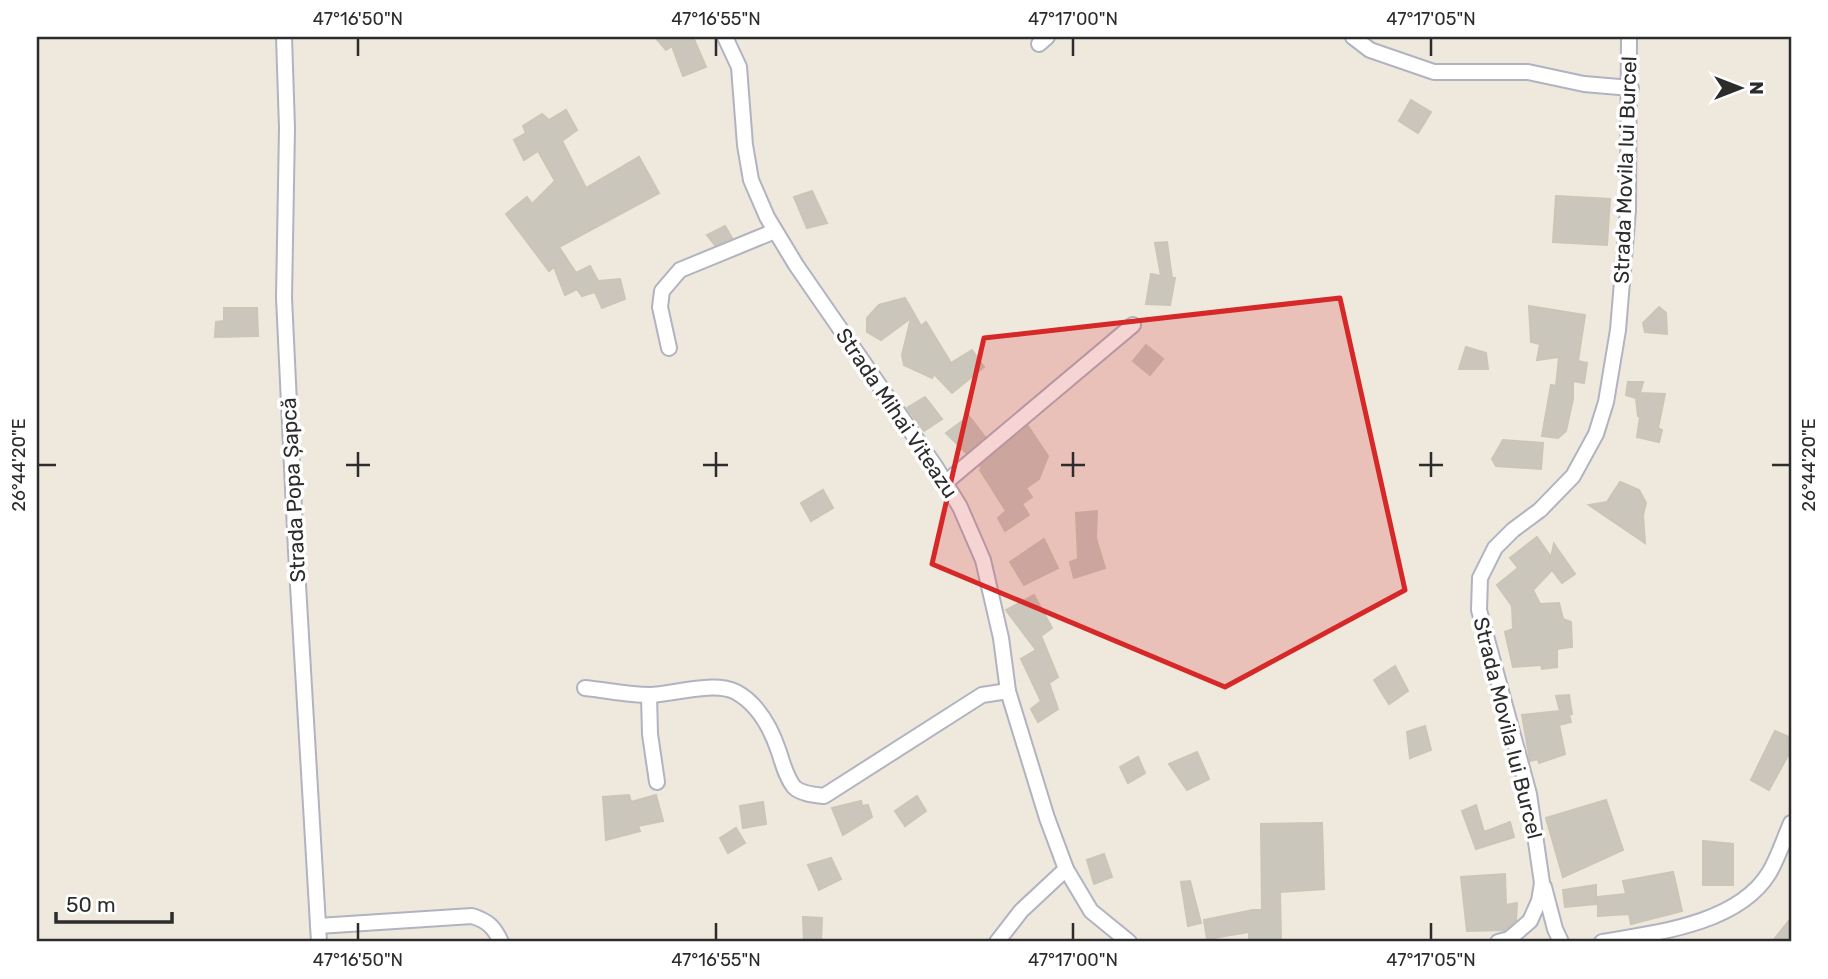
<svg xmlns="http://www.w3.org/2000/svg" width="1828" height="979" font-family="Rubik,sans-serif">
	<rect width="100%" height="100%" fill="#efe8dd"/>
	<g fill="#cac6bc" stroke="#cbc5b6" stroke-width="2">
		<path d="M655 37H693L706 67 683 76 672 46 666 50Z"/>
		<path d="M1411 100 1431 112 1418 133 1399 121Z"/>
		<path d="M566 110 577 130 562 141 586 188 639 157 659 193 559 247 576 273 590 266 598 281 620 279 625 299 602 308 595 292 582 296 577 289 565 295 554 267 549 271 506 214 527 197 532 204 555 181 538 151 524 160 514 140 526 133 523 126 542 114 549 120Z"/>
		<path d="M812 191 827 223 807 228 794 197Z"/>
		<path d="M1556 196 1610 199 1607 245 1553 242Z"/>
		<path d="M725 226 732 238 715 245 707 235Z"/>
		<path d="M1167 242 1172 278H1175L1170 305 1146 304 1151 274 1161 276 1155 243Z"/>
		<path d="M905 298 921 326 926 322 951 363 972 350 984 367 952 393 934 374 932 378 904 365 902 355 911 318 881 340 867 332V318L879 305Z"/>
		<path d="M1529 306 1585 315 1578 361 1587 363 1584 383 1573 381V399L1566 431 1558 438 1542 436 1551 385 1556 386 1559 357 1537 360 1540 344 1531 342Z"/>
		<path d="M1659 307 1666 313 1667 334 1645 332 1643 323Z"/>
		<path d="M224 308H257L258 336 215 337 216 322 224 321Z"/>
		<path d="M1146 345 1163 359 1150 375 1133 361Z"/>
		<path d="M1466 347 1486 353 1488 369H1459Z"/>
		<path d="M1628 382H1643L1640 393 1665 394 1658 428 1662 430 1659 442 1637 437 1640 417 1638 416 1636 398 1626 395Z"/>
		<path d="M925 397 942 419 924 431 907 408Z"/>
		<path d="M969 416 985 437 966 453 946 433Z"/>
		<path d="M1028 426 1048 456 1039 479 1026 488 1032 497 1022 504 1029 515 1005 531 998 518 1006 511 980 470 982 468 980 466Z"/>
		<path d="M1503 440 1543 443 1541 469 1496 466 1492 459Z"/>
		<path d="M1620 482 1639 490 1646 503 1643 515 1645 543 1589 505 1607 502Z"/>
		<path d="M823 490 833 508 811 521 801 503Z"/>
		<path d="M1097 511 1096 538 1105 568 1074 578 1070 562 1078 559 1076 513Z"/>
		<path d="M1537 537 1551 557 1554 544 1575 574 1562 583 1552 570 1533 590 1540 604 1559 603 1563 619 1571 622 1572 647 1557 649V667L1542 669 1541 665 1513 667 1505 632 1513 629 1512 606 1497 585 1518 568 1510 558Z"/>
		<path d="M1044 539 1058 568 1024 585 1010 562Z"/>
		<path d="M1034 595 1052 628 1041 636 1058 677 1049 683 1058 709 1038 722 1031 709 1041 701 1021 659 1036 650 1006 610Z"/>
		<path d="M1395 666 1408 691 1389 704 1374 680Z"/>
		<path d="M1569 695 1572 714 1569 715 1571 722 1559 725 1565 754 1539 763 1538 759 1530 761 1522 715 1560 711 1556 696Z"/>
		<path d="M1425 726 1431 750 1410 758 1407 732Z"/>
		<path d="M1775 731 1791 738V750L1769 790 1751 780Z"/>
		<path d="M1197 752 1209 779 1187 790 1169 764Z"/>
		<path d="M1138 757 1145 773 1128 783 1120 767Z"/>
		<path d="M629 795 631 802 656 795 663 821 638 826 640 831 606 840 603 797Z"/>
		<path d="M917 796 926 811 905 826 895 811Z"/>
		<path d="M1606 800 1623 850 1563 877 1546 818Z"/>
		<path d="M861 801 862 806 868 805 872 817 843 835 832 808Z"/>
		<path d="M763 802 766 824 743 828 740 806Z"/>
		<path d="M1476 805 1484 832 1510 822 1514 837 1476 849 1462 811Z"/>
		<path d="M1322 823 1324 889 1280 892 1281 940H1249V932L1207 939 1204 920 1253 910H1262L1261 824Z"/>
		<path d="M736 828 745 843 728 853 720 838Z"/>
		<path d="M1703 841 1733 844V885H1703Z"/>
		<path d="M1104 854 1112 877 1094 884 1087 860Z"/>
		<path d="M831 858 841 879 819 890 808 865Z"/>
		<path d="M1673 872 1682 911 1631 924 1629 914 1598 916V897L1626 894 1623 881Z"/>
		<path d="M1505 874 1506 905 1517 903 1516 920 1505 930 1467 931 1461 877Z"/>
		<path d="M1190 881 1201 923 1188 926 1181 882Z"/>
		<path d="M1596 885V904L1565 907 1563 890Z"/>
		<path d="M803 917 822 918 821 942H804Z"/>
		<path d="M1791 918V942H1772Z"/>
	</g>
	<g fill="none" stroke-linecap="round" stroke-linejoin="round">
		<g stroke="#b1b3c1" stroke-width="18">
			<g id="minor">
				<path d="M284 37 287 128 284 298 296 551 319 942"/>
				<path d="M725 37 739 67 745 145 751 180 767 217 796 265 935 466 960 507 983 560 1001 638 1008 691 1047 818 1066 869 1091 911 1129 942"/>
				<path d="M1353 37 1370 50 1434 72H1528L1584 84 1631 88"/>
				<path d="M1039 44 1047 37"/>
				<path d="M669 348 660 307 662 291 680 270 775 231"/>
				<path d="M945 483 1133 325"/>
				<path d="M585 688C606 690 628 695 650 695 673 694 714 681 736 692 758 704 771 728 779 752 783 764 786 777 794 787 801 794 815 795 824 796L982 695 1008 691"/>
				<path d="M649 695 650 734 657 782"/>
				<path d="M1544 887 1555 929 1561 942"/>
				<path d="M318 926 472 916C488 921 494 927 501 942"/>
				<path d="M997 942 1021 911 1066 869"/>
				<path d="M1498 942 1509 939 1530 921 1539 901 1542 883 1529 794 1479 610 1480 578 1495 548 1513 530 1540 510 1573 476 1596 434 1606 402 1618 330 1628 210 1629 37"/>
				<path d="M1602 942C1655 933 1738 924 1769 873 1778 858 1784 839 1791 823"/>
			</g>
		</g>
		<use href="#minor" stroke="#fff" stroke-width="14"/>
	</g>
	<path fill="#d62828" fill-opacity="0.2" stroke="#d62828" stroke-width="5" stroke-linejoin="round" d="M1340 298 1405 590 1225 687 932 564 984 338Z"/>
	<path fill="none" stroke="#2c2c2c" stroke-width="2.5" d="M358 38V56M716 38V56M1073 38V56M1431 38V56M358 452V477M716 452V477M1073 452V477M1431 452V477M38 465H56M346 465H370M703 465H728M1061 465H1085M1419 465H1443M1772 465H1790M358 923V940M716 923V940M1073 923V940M1431 923V940"/>
	<g text-anchor="middle" dominant-baseline="central" stroke-width="7" stroke-linejoin="round" paint-order="stroke">
		<g font-size="21" fill="#2c2c2c" stroke="#fff">
			<text transform="translate(1625 170) rotate(-88)">Strada Movila lui Burcel</text>
			<text transform="translate(897 413) rotate(56)">Strada Mihai Viteazu</text>
			<text transform="translate(293 490) rotate(-93)">Strada Popa Șapcă</text>
			<text transform="translate(1508 728) rotate(76)">Strada Movila lui Burcel</text>
		</g>
	</g>
	<rect width="1828" height="979" fill="none" stroke="#ffffff" stroke-width="77"/>
	<g transform="translate(1740 88) rotate(90)" stroke="#ffffff" stroke-width="5" paint-order="stroke">
	<path d="M0-5L12 26L0 18L-12 26Z" fill="#2c2c2c"/>
	<text y="-10" font-size="19" font-weight="bold" text-anchor="middle" fill="#2c2c2c">N</text>
	</g>
	<path d="M56 912v10h116v-10" fill="none" stroke="#2c2c2c" stroke-width="3.5"/>
	<text x="66" y="912" font-size="21" fill="#2c2c2c" stroke="#ffffff" stroke-width="5" paint-order="stroke">50 m</text>
	<rect x="38" y="38" width="1752" height="902" fill="none" stroke="#2c2c2c" stroke-width="2.5"/>
	<g font-size="18" text-anchor="middle" fill="#2c2c2c">
		<text x="358" y="25">47°16'50"N</text>
		<text x="716" y="25">47°16'55"N</text>
		<text x="1073" y="25">47°17'00"N</text>
		<text x="1431" y="25">47°17'05"N</text>
		<text transform="translate(1809 465) rotate(-90)" y="6">26°44'20"E</text>
		<text transform="translate(19 465) rotate(-90)" y="6">26°44'20"E</text>
		<text x="358" y="966">47°16'50"N</text>
		<text x="716" y="966">47°16'55"N</text>
		<text x="1073" y="966">47°17'00"N</text>
		<text x="1431" y="966">47°17'05"N</text>
	</g>
</svg>
